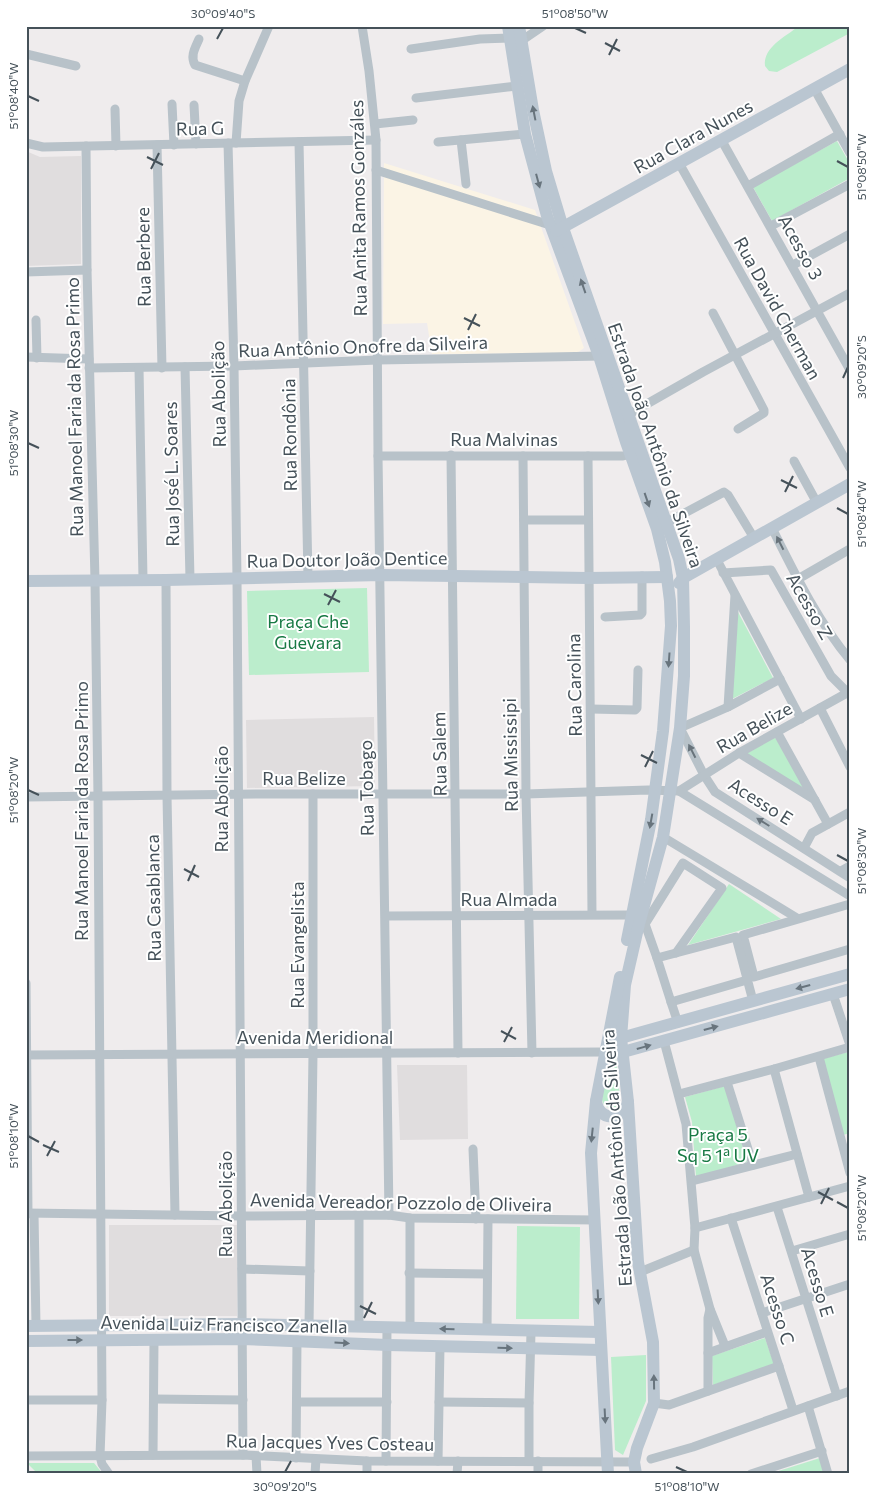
<svg xmlns="http://www.w3.org/2000/svg" width="876" height="1500" font-family="Commissioner,sans-serif">
	<rect width="100%" height="100%" fill="#efeced"/>
	<path fill="#fbf4e5" d="M384 163 535 210 584 348 577 353 432 354 427 323 383 324Z"/>
	<g fill="#e0ddde">
		<path d="M26 151 40 157 81 156V264L26 266Z"/>
		<path d="M374 717 375 786 247 788 246 720Z"/>
		<path d="M397 1065H467L468 1139 400 1140Z"/>
		<path d="M109 1225H238L237 1316H109Z"/>
	</g>
	<g fill="#bbedcc">
		<path d="M799 26H850V33L777 72 769 71 765 66C763 47 785 37 799 26Z"/>
		<path d="M837 141 850 164V178L772 221 753 187Z"/>
		<path d="M367 588 369 672 249 675 247 591Z"/>
		<path d="M738 612 773 678 732 699Z"/>
		<path d="M775 737 806 791 746 754Z"/>
		<path d="M729 884 781 919 688 945Z"/>
		<path d="M615 1049 620 1099 616 1107 611 1109 604 1105 602 1100 608 1054Z"/>
		<path d="M848 1052 850 1057V1133L843 1135 822 1059Z"/>
		<path d="M725 1086 747 1162 696 1177 692 1122 685 1097Z"/>
		<path d="M517 1226 580 1227 579 1319H516Z"/>
		<path d="M765 1338 774 1364 713 1385 712 1356Z"/>
		<path d="M646 1355V1401L623 1455 615 1450 611 1357Z"/>
		<path d="M820 1458 824 1474H769Z"/>
		<path d="M27 1463H94L103 1474H38Z"/>
	</g>
	<g fill="none" stroke-linecap="round" stroke-linejoin="round">
		<g stroke="#b8c2c9" stroke-width="9">
			<path d="M362 26 369 71 376 140 378 456 389 1215"/>
			<path d="M199 39C195 48 190 56 195 65L245 81"/>
			<path d="M521 41 543 26"/>
			<path d="M411 49 480 39 510 38"/>
			<path d="M26 54 76 66"/>
			<path d="M815 90 850 153"/>
			<path d="M416 98 517 86"/>
			<path d="M172 104 174 145"/>
			<path d="M194 105 196 144"/>
			<path d="M115 109 116 146"/>
			<path d="M375 124 413 120"/>
			<path d="M461 140 466 184"/>
			<path d="M722 141 850 370"/>
			<path d="M299 142 308 577"/>
			<path d="M438 142 525 134"/>
			<path d="M26 143 43 147 376 140"/>
			<path d="M228 143 234 366 237 578 243 1455"/>
			<path d="M236 143 239 101 245 81 269 26"/>
			<path d="M157 145 162 368"/>
			<path d="M86 146 87 270 95 580 98 797 102 1400 100 1456 102 1464 109 1474"/>
			<path d="M679 163 850 468"/>
			<path d="M376 170 550 225"/>
			<path d="M748 186 840 134"/>
			<path d="M771 226 850 184"/>
			<path d="M793 265 850 234"/>
			<path d="M26 272 87 270"/>
			<path d="M713 313 764 410V413L738 429"/>
			<path d="M36 320 37 358"/>
			<path d="M26 357 89 359"/>
			<path d="M185 367 190 579"/>
			<path d="M89 368 234 366 377 360 602 356"/>
			<path d="M139 368 143 579"/>
			<path d="M624 417 703 372 850 293"/>
			<path d="M451 455 458 1053"/>
			<path d="M378 456H623L631 454"/>
			<path d="M523 456 526 794 532 1053"/>
			<path d="M588 456 592 914"/>
			<path d="M794 461 817 503"/>
			<path d="M524 520H588"/>
			<path d="M666 523 724 492 728 495 754 538"/>
			<path d="M772 528C795 574 817 620 850 660"/>
			<path d="M717 560 801 719"/>
			<path d="M723 573 771 570 831 676 850 695"/>
			<path d="M798 579 850 549"/>
			<path d="M166 580 167 796 175 1215"/>
			<path d="M605 617 640 615 642 613V576"/>
			<path d="M780 679 728 707 680 728 704 775 715 792 850 878"/>
			<path d="M728 707 735 595"/>
			<path d="M820 708 850 767"/>
			<path d="M591 709 635 710 637 708 638 670"/>
			<path d="M777 732 828 824"/>
			<path d="M739 753 815 800"/>
			<path d="M679 791 739 753 847 693"/>
			<path d="M26 797 256 794H526L648 790 679 791 850 896"/>
			<path d="M663 837 797 918"/>
			<path d="M804 848 812 833 850 812"/>
			<path d="M841 871 850 866"/>
			<path d="M850 904 743 935 754 977 850 949"/>
			<path d="M386 916 632 915"/>
			<path d="M657 958 645 924 683 863 722 888 676 953"/>
			<path d="M747 980 671 1002 657 958 736 937 753 1001"/>
			<path d="M26 983 28 1214"/>
			<path d="M833 994 850 1045"/>
			<path d="M671 1002 678 1023"/>
			<path d="M664 1041 686 1124 695 1228 694 1250 710 1309 725 1346"/>
			<path d="M26 1055 604 1052"/>
			<path d="M819 1057 850 1173"/>
			<path d="M774 1069 809 1197"/>
			<path d="M727 1082 753 1165"/>
			<path d="M679 1094 774 1069 850 1047"/>
			<path d="M473 1149 476 1219"/>
			<path d="M692 1181 797 1154"/>
			<path d="M777 1207 837 1396"/>
			<path d="M26 1213 242 1216 389 1215 410 1218 595 1220"/>
			<path d="M34 1214 36 1326"/>
			<path d="M410 1218V1328"/>
			<path d="M731 1218 793 1410"/>
			<path d="M695 1228 850 1186"/>
			<path d="M792 1251 850 1234"/>
			<path d="M242 1269 310 1271"/>
			<path d="M640 1272 694 1250"/>
			<path d="M409 1273 487 1274"/>
			<path d="M762 1313 850 1284"/>
			<path d="M309 1326 313 1054V794"/>
			<path d="M359 1326V1216"/>
			<path d="M487 1330 488 1219"/>
			<path d="M708 1353 767 1332"/>
			<path d="M708 1391V1318L710 1309"/>
			<path d="M154 1399 243 1400"/>
			<path d="M26 1400H102"/>
			<path d="M297 1402H387"/>
			<path d="M439 1402 529 1403"/>
			<path d="M654 1403 669 1405 779 1366"/>
			<path d="M808 1406 828 1474"/>
			<path d="M153 1455 154 1340"/>
			<path d="M26 1456 243 1455 367 1461 634 1462"/>
			<path d="M256 1456 257 1474"/>
			<path d="M296 1458 297 1340"/>
			<path d="M651 1459 693 1447 850 1391"/>
			<path d="M386 1461 387 1327"/>
			<path d="M438 1461 440 1346"/>
			<path d="M529 1461V1403L531 1332"/>
			<path d="M315 1474 316 1459"/>
			<path d="M367 1474V1461"/>
			<path d="M457 1474 458 1461"/>
			<path d="M538 1474V1461"/>
			<path d="M751 1474 822 1451"/>
		</g>
		<g stroke="#bac6d1" stroke-width="12">
			<path d="M508 26 525 134 547 216 599 356 626 442 657 529 665 562 670 601 671 626 663 731 651 820 627 940"/>
			<path d="M519 26 533 110 546 171 563 228 679 559 683 578 684 627V676L680 728 663 837 639 924 625 985 621 1038 628 1102 638 1262 653 1342 654 1403 637 1448 634 1462 636 1474"/>
			<path d="M556 231 850 69"/>
			<path d="M26 581 166 580 381 575 588 578 667 577"/>
			<path d="M679 583 683 578 850 484"/>
			<path d="M616 1043 621 1038 635 1034 850 974"/>
			<path d="M623 1052 850 989"/>
			<path d="M596 1101C598 1121 623 1122 628 1102"/>
			<path d="M26 1326 242 1324 600 1332"/>
			<path d="M26 1341 242 1339 388 1345 601 1350"/>
			<path d="M608 1474 591 1153 596 1101 620 977"/>
		</g>
	</g>
	<defs><path id="oneway-solid" d="M-6-.8H1V-3.2L6.5 0L1 3.2V.8H-6Z" transform="scale(1.25)"/></defs>
	<g fill="#68747d">
		<use href="#oneway-solid" transform="translate(534 113) rotate(-101)"/>
		<use href="#oneway-solid" transform="translate(538 181) rotate(75)"/>
		<use href="#oneway-solid" transform="translate(583 286) rotate(-109)"/>
		<use href="#oneway-solid" transform="translate(647 500) rotate(71)"/>
		<use href="#oneway-solid" transform="translate(669 660) rotate(94)"/>
		<use href="#oneway-solid" transform="translate(651 821) rotate(100)"/>
		<use href="#oneway-solid" transform="translate(803 987) rotate(165)"/>
		<use href="#oneway-solid" transform="translate(711 1028) rotate(-15)"/>
		<use href="#oneway-solid" transform="translate(644 1047) rotate(-16)"/>
		<use href="#oneway-solid" transform="translate(592 1135) rotate(96)"/>
		<use href="#oneway-solid" transform="translate(598 1297) rotate(87)"/>
		<use href="#oneway-solid" transform="translate(447 1329) rotate(-179)"/>
		<use href="#oneway-solid" transform="translate(75 1340)"/>
		<use href="#oneway-solid" transform="translate(342 1343) rotate(3)"/>
		<use href="#oneway-solid" transform="translate(505 1348) rotate(1)"/>
		<use href="#oneway-solid" transform="translate(654 1382) rotate(-91)"/>
		<use href="#oneway-solid" transform="translate(605 1416) rotate(87)"/>
	</g>
	<g fill="#68737b">
		<use href="#oneway-solid" transform="translate(780 543) rotate(-117)"/>
		<use href="#oneway-solid" transform="translate(692 751) rotate(-117)"/>
		<use href="#oneway-solid" transform="translate(763 822) rotate(-148)"/>
	</g>
	<path fill="none" stroke="#455159" stroke-width="2" d="M575 28 586 33M217 39 223 28M605 43 620 51M609 55 617 39M28 96 39 101M147 157 163 165M837 161 848 167M151 169 159 153M464 318 480 326M468 330 476 314M843 378 848 367M28 443 39 448M781 480 797 488M785 492 793 476M837 508 848 514M324 594 340 602M328 605 336 590M641 755 657 763M645 767 653 751M28 790 39 795M837 855 848 861M184 869 199 877M188 881 195 865M501 1031 516 1039M504 1042 512 1027M28 1136 39 1142M43 1145 59 1152M47 1156 55 1141M818 1192 833 1200M837 1202 848 1208M821 1204 829 1188M360 1306 376 1314M364 1318 372 1302M676 1467 687 1472M285 1472 291 1461"/>
	<g text-anchor="middle" dominant-baseline="central" stroke-width="4" stroke-linejoin="round" paint-order="stroke">
		<g font-size="18" fill="#455159" stroke="#fff">
			<text transform="translate(200 128) rotate(-1)">Rua G</text>
			<text transform="translate(693 136) rotate(-29)">Rua Clara Nunes</text>
			<text transform="translate(358 208) rotate(-91)">Rua Anita Ramos Gonzáles</text>
			<text transform="translate(801 247) rotate(61)">Acesso 3</text>
			<text transform="translate(143 257) rotate(-91)">Rua Berbere</text>
			<text transform="translate(778 308) rotate(61)">Rua David Cherman</text>
			<text transform="translate(363 346) rotate(-2)">Rua Antônio Onofre da Silveira</text>
			<text transform="translate(218 394) rotate(-91)">Rua Abolição</text>
			<text transform="translate(74 407) rotate(-91)">Rua Manoel Faria da Rosa Primo</text>
			<text transform="translate(289 435) rotate(-91)">Rua Rondônia</text>
			<text x="504" y="439">Rua Malvinas</text>
			<text transform="translate(656 445) rotate(71)">Estrada João Antônio da Silveira</text>
			<text transform="translate(171 474) rotate(-91)">Rua José L. Soares</text>
			<text transform="translate(347 559) rotate(-1)">Rua Doutor João Dentice</text>
			<text transform="translate(810 606) rotate(60)">Acesso Z</text>
			<text transform="translate(574 685) rotate(-91)">Rua Carolina</text>
			<text transform="translate(754 727) rotate(-30)">Rua Belize</text>
			<text transform="translate(439 754) rotate(-91)">Rua Salem</text>
			<text transform="translate(510 755) rotate(-91)">Rua Mississipi</text>
			<text x="304" y="778">Rua Belize</text>
			<text transform="translate(366 788) rotate(-91)">Rua Tobago</text>
			<text transform="translate(221 799) rotate(-90)">Rua Abolição</text>
			<text transform="translate(761 801) rotate(32)">Acesso E</text>
			<text transform="translate(81 811) rotate(-90)">Rua Manoel Faria da Rosa Primo</text>
			<text transform="translate(153 898) rotate(-91)">Rua Casablanca</text>
			<text x="509" y="899">Rua Almada</text>
			<text transform="translate(297 945) rotate(-90)">Rua Evangelista</text>
			<text x="315" y="1037">Avenida Meridional</text>
			<text transform="translate(616 1158) rotate(-94)">Estrada João Antônio da Silveira</text>
			<text transform="translate(401 1202) rotate(1)">Avenida Vereador Pozzolo de Oliveira</text>
			<text transform="translate(225 1204) rotate(-90)">Rua Abolição</text>
			<text transform="translate(818 1282) rotate(73)">Acesso E</text>
			<text transform="translate(778 1309) rotate(72)">Acesso C</text>
			<text transform="translate(224 1324) rotate(1)">Avenida Luiz Francisco Zanella</text>
			<text transform="translate(330 1442) rotate(1)">Rua Jacques Yves Costeau</text>
		</g>
		<g font-size="18" fill="#187944" stroke="#fff">
			<text x="308" y="621">Praça Che<tspan x="308" dy="21">Guevara</tspan></text>
			<text x="718" y="1134">Praça 5<tspan x="718" dy="21">Sq 5 1ª UV</tspan></text>
		</g>
	</g>
	<rect width="876" height="1500" fill="none" stroke="#ffffff" stroke-width="55"/>
	<rect x="28" y="28" width="820" height="1444" fill="none" stroke="#455159" stroke-width="2"/>
	<g font-size="12" text-anchor="middle" fill="#455159">
		<text x="223" y="18">30°09'40"S</text>
		<text x="575" y="18">51°08'50"W</text>
		<text transform="translate(14 96) rotate(-90)" y="4">51°08'40"W</text>
		<text transform="translate(862 167) rotate(-90)" y="4">51°08'50"W</text>
		<text transform="translate(862 367) rotate(-90)" y="4">30°09'20"S</text>
		<text transform="translate(14 443) rotate(-90)" y="4">51°08'30"W</text>
		<text transform="translate(862 514) rotate(-90)" y="4">51°08'40"W</text>
		<text transform="translate(14 790) rotate(-90)" y="4">51°08'20"W</text>
		<text transform="translate(862 861) rotate(-90)" y="4">51°08'30"W</text>
		<text transform="translate(14 1136) rotate(-90)" y="4">51°08'10"W</text>
		<text transform="translate(862 1208) rotate(-90)" y="4">51°08'20"W</text>
		<text x="285" y="1491">30°09'20"S</text>
		<text x="687" y="1491">51°08'10"W</text>
	</g>
</svg>
